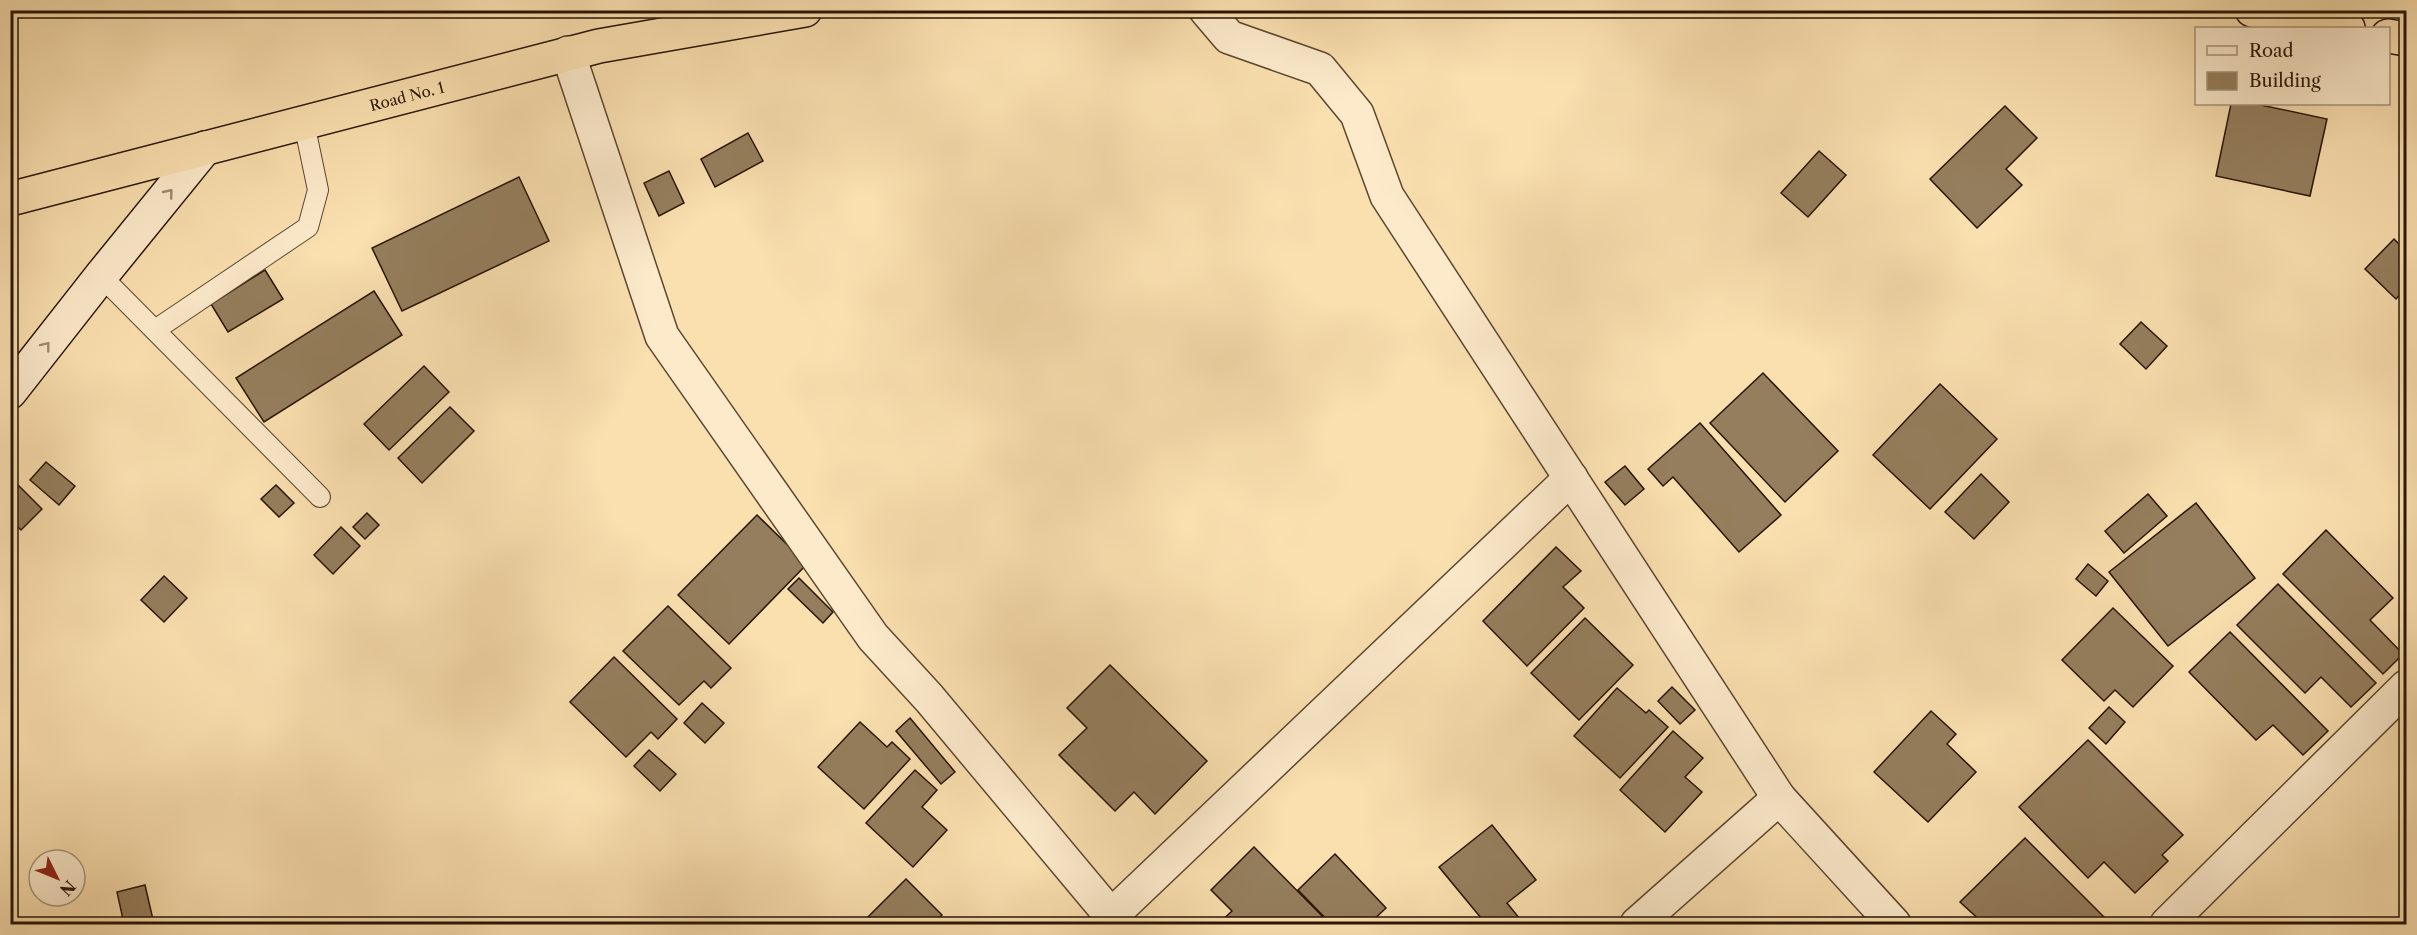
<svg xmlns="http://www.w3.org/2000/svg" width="2417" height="935" font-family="'Libre Caslon Text',serif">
	<rect width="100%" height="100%" fill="#fadfaf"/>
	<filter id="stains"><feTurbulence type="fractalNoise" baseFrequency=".00333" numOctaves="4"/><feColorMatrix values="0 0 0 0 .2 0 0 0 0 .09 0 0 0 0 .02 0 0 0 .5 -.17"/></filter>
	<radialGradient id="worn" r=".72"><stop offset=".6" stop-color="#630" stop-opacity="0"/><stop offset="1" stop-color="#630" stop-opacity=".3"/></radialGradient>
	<g fill="#957e5d" stroke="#281404" stroke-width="1.5">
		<path d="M2231 104H2256L2327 119 2310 196 2216 176Z"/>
		<path d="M2005 106 2037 138 2006 169 2022 185 1977 228 1930 179Z"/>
		<path d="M748 133 763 161 715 187 701 159Z"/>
		<path d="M1819 151 1846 175 1808 217 1781 193Z"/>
		<path d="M669 171 684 203 659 216 644 183Z"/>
		<path d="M519 177 549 241 402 311 372 248Z"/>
		<path d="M2394 239 2406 251V288L2396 299 2365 269Z"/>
		<path d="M265 270 283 299 228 332 211 304Z"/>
		<path d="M374 291 402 335 264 422 236 378Z"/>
		<path d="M2141 322 2167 346 2146 369 2120 344Z"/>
		<path d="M424 366 449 392 389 450 364 424Z"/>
		<path d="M1763 373 1838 451 1785 502 1710 423Z"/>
		<path d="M1940 384 1997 439 1930 509 1873 455Z"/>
		<path d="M450 407 474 431 422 483 398 458Z"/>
		<path d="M1700 423 1781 515 1739 552 1673 477 1663 486 1648 469Z"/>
		<path d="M46 462 75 486 59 505 30 480Z"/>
		<path d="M1625 466 1644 489 1625 505 1605 482Z"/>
		<path d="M1981 474 2009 502 1974 539 1945 512Z"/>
		<path d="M13 480 42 509 21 530 10 519V483Z"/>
		<path d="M276 485 294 503 279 517 261 499Z"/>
		<path d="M2148 494 2167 516 2124 553 2105 531Z"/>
		<path d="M2196 503 2255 578 2168 646 2109 572Z"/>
		<path d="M367 513 379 525 365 539 353 527Z"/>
		<path d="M757 515 807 564 729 644 678 595Z"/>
		<path d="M341 527 360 546 333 574 314 555Z"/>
		<path d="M2326 530 2393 598 2370 620 2403 654 2383 674 2283 574Z"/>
		<path d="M1556 547 1581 571 1563 587 1584 608 1527 666 1483 621Z"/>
		<path d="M2088 564 2108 581 2096 596 2076 579Z"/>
		<path d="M164 576 187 598 164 622 141 600Z"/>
		<path d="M799 578 833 612 823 623 788 589Z"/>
		<path d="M2278 584 2376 683 2351 707 2321 677 2305 693 2237 625Z"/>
		<path d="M668 606 731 668 711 688 704 681 679 705 623 651Z"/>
		<path d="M2113 608 2173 666 2133 707 2115 690 2104 701 2062 660Z"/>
		<path d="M1585 618 1633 665 1579 720 1531 673Z"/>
		<path d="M2230 632 2328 731 2303 755 2273 725 2256 740 2189 672Z"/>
		<path d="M614 657 677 719 658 739 651 732 626 757 570 702Z"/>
		<path d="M1110 665 1207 761 1155 814 1134 792 1115 811 1059 755 1087 728 1067 708Z"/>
		<path d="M1672 687 1695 710 1680 724 1658 701Z"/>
		<path d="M1617 688 1646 713 1649 710 1668 727 1620 778 1574 736Z"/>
		<path d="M702 703 724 723 705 743 684 723Z"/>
		<path d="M2109 707 2125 722 2106 744 2089 728Z"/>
		<path d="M1931 711 1956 734 1947 744 1976 772 1928 822 1874 772Z"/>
		<path d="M910 718 955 772 941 784 896 731Z"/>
		<path d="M860 722 887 747 892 742 910 759 864 809 818 767Z"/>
		<path d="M1673 731 1703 758 1685 777 1702 792 1665 832 1620 790Z"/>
		<path d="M2088 740 2183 835 2162 855 2168 861 2135 893 2104 862 2088 878 2019 807Z"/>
		<path d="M649 750 676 774 660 791 634 766Z"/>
		<path d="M915 770 937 790 922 807 947 830 913 867 866 823Z"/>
		<path d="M1492 825 1536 880 1507 903 1524 924H1486L1439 867Z"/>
		<path d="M2025 838 2105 918 2099 924H2011L2009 922 2006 924H1984L1960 902Z"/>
		<path d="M1254 847 1330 924H1218L1232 911 1211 890Z"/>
		<path d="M1335 854 1386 908 1369 924H1331L1298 890Z"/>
		<path d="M906 879 942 915 933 924H866L863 922Z"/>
		<path d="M145 885 154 924H124L117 892Z"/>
	</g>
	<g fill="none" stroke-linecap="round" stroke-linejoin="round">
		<g stroke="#5c472f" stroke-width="22">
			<g id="lane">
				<path d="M101 276 320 497"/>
				<path d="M155 330 308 227 318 190 304 123"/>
			</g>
		</g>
		<g stroke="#5c472f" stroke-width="36">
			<g id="street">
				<path d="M1206 10 1229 37 1320 69 1357 114 1387 196 1779 798 1894 924"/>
				<path d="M568 53 662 336 873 637 929 698 1118 924"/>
				<path d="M1111 916 1571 478"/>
				<path d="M1637 924 1779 798"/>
				<path d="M2167 924 2406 687"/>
			</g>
		</g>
		<g stroke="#281404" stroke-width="36">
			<path id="secondary" d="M10 392 101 276 205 148"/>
		</g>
		<g stroke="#281404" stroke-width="36">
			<g id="highway">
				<path d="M2252 10 2348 28"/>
				<path d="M2388 36 2406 39"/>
				<path id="s1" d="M10 199 599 46 805 10"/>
			</g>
		</g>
		<use href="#lane" stroke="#fceacb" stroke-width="20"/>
		<use href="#street" stroke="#fceacb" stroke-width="33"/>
		<use href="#secondary" stroke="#fceacb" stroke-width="33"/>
		<use href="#highway" stroke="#fadfaf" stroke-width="33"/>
	</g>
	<defs><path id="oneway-chevron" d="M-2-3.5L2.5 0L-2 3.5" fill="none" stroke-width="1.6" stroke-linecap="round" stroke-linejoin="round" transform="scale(1.5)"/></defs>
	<g stroke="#9d8a71">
		<use href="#oneway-chevron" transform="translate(169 193) rotate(-51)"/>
		<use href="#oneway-chevron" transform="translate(46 346) rotate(-52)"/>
	</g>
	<g text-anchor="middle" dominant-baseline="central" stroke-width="4.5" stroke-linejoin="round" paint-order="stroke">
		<g font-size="15" fill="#281404" stroke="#fceacb">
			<text stroke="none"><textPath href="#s1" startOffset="410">Road No. 1</textPath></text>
		</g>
	</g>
	<rect width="2417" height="935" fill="none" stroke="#fadfaf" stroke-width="36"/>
	<rect x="12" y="12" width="2393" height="911" fill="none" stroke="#281404" stroke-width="3"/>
	<rect x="18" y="18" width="2381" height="899" fill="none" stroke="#281404" stroke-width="1.5"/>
	<rect x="2195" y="27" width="195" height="78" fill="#fceacb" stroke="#a7947b" stroke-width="1.5"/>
	<rect x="2207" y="46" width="30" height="9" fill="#fceacb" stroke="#a7947b" stroke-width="1.5"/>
	<text x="2249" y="57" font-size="18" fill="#281404">Road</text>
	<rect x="2207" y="72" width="30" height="18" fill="#957e5d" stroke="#a7947b" stroke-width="1.5"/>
	<text x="2249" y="87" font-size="18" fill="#281404">Building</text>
	<g transform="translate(57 878) rotate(133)"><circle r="28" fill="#fceacb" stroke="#a7947b" stroke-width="1.5"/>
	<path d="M0-4.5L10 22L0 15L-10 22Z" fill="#8f2418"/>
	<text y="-9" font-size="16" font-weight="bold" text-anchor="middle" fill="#281404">N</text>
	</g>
	<rect width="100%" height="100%" filter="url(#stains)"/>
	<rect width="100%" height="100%" fill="url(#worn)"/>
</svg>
